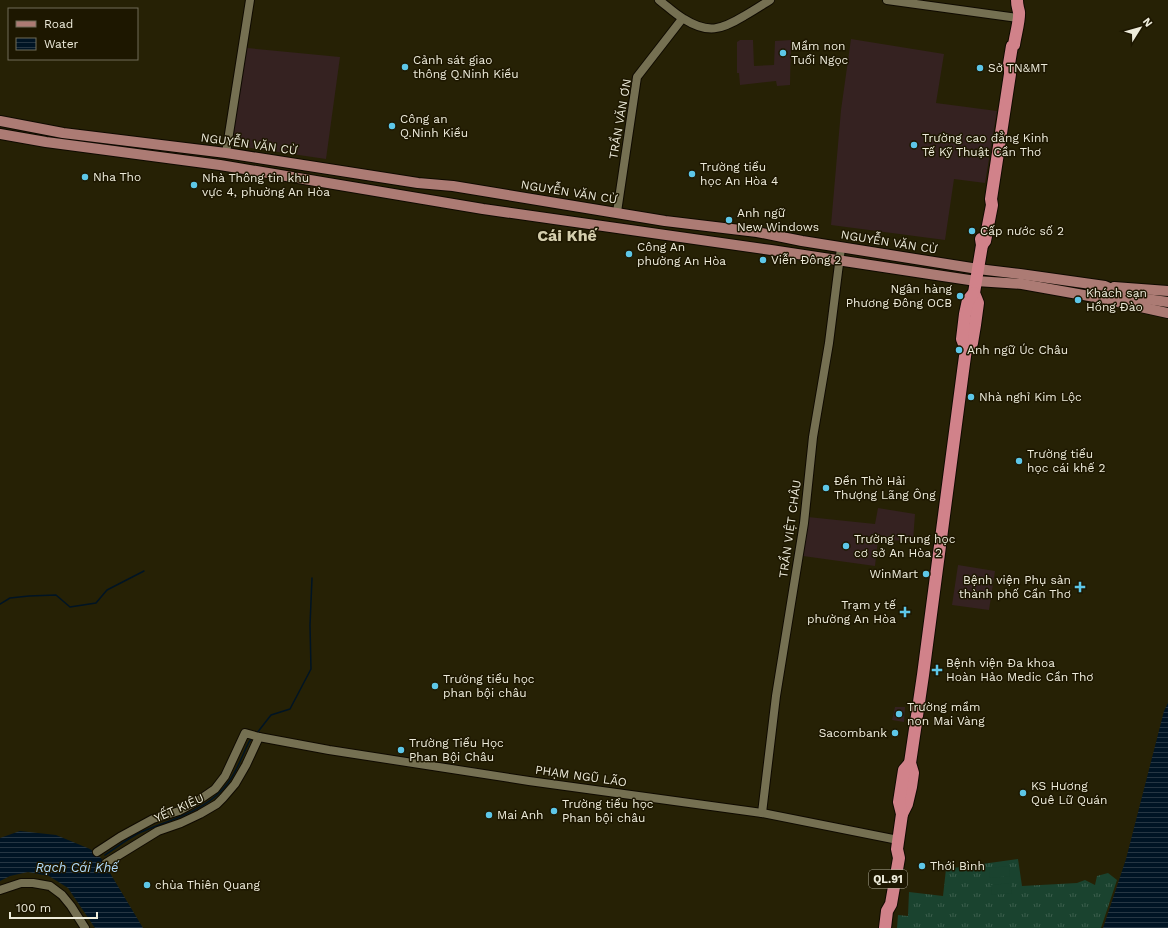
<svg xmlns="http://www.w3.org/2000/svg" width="1168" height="928" font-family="'Work Sans',sans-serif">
	<defs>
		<pattern id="grass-tufts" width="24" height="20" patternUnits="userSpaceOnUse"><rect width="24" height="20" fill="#1a432f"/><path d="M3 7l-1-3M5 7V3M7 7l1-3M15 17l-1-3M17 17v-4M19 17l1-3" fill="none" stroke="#3c5e4d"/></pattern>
		<pattern id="water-rules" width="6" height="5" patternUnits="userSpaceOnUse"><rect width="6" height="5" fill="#001424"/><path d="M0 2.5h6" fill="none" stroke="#263643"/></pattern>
	</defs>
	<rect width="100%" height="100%" fill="#262105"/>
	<g fill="#352221">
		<path d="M851 39 944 54 936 103 997 111 985 183 954 179 945 240 831 225 841 110Z"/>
		<path d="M740 40H753L754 66 774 65 775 41 791 40 790 85 777 86 776 81 740 85 739 73H737V42Z"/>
		<path d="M247 48 340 57 326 159 231 145Z"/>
		<path d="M878 508 915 514 913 541 878 540 875 566 803 556 808 517 875 524Z"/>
		<path d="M958 565 995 571 989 610 952 605Z"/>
		<path d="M895 707H905L904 722 892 720Z"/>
	</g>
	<path fill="url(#grass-tufts)" d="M1018 859 1022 886 1077 883 1085 880 1095 885 1097 876 1108 873 1117 880 1101 928H897L898 915 908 916 909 892 943 896 946 869Z"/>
	<g fill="#1a432f">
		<path d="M1009 866 1010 876 990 878 989 868Z"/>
		<path d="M1011 883 1012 893 992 895 991 885Z"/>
	</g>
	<g fill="url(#water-rules)">
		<path d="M1168 703V928H1103L1126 859 1164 711Z"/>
		<path d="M20 831 56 835 90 849 101 858 143 928H95L68 888 49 876 28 872 10 876 0 881V838Z"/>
	</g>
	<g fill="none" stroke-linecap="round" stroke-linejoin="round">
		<g stroke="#001424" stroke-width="1.5">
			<path d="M0 604 10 598 29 596 56 595 70 607 96 603 107 590 144 571"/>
			<path d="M257 733 271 715 290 709 311 669 310 625 312 578"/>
			<path d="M105 855C116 848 128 838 141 832 167 821 202 812 222 790 235 777 241 758 249 742L252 738"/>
		</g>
		<g stroke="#0f0a00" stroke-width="10">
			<g id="minor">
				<path d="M659 0C667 6 675 14 684 19 708 34 721 30 744 16 753 11 762 5 770 0"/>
				<path d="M887 0 1018 18"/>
				<path d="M226 153 250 0"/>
				<path d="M617 212 637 77 682 19"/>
				<path d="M762 813 776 696 804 523 813 437 829 343 841 248"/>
				<path d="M97 852 120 837 153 819 179 811 199 800 215 789 225 776 245 733 259 737 329 750 529 781 762 813 898 840"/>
				<path d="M106 863 158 831 181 823 200 814 217 804 223 798 235 784 246 765 259 737"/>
				<path d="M0 890 21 883H33L50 886 62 895 71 906 85 928"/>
			</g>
		</g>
		<g stroke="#0f0a00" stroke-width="12">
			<g id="major">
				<path d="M0 121 63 133 226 153 418 183 453 186 665 221 757 232 802 241 978 269 1020 274 1105 286 1128 296"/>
				<path d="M0 134 46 142 220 165 483 209 771 250 976 281 1022 284 1106 299 1132 297 1168 302"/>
				<path d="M1114 287 1168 291"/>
				<path d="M1118 302 1168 313"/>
			</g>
		</g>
		<g stroke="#0f0a00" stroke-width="14">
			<g id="highway">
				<path d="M982 245 985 241 992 205 991 199 1010 74V67L1009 64 1012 46 1014 45C1015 37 1020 19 1019 12 1018 7 1017 6 1017 0"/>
				<path d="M966 349 972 343 975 325 978 303 974 293 982 245 981 239"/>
				<path d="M902 814 907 804 911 787 913 773 910 763 923 675 963 371 966 349 962 339 965 314 968 300 974 293"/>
				<path d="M885 928 887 911 891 904 899 858 897 849 902 814 899 802 904 770 910 763"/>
			</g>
		</g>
		<use href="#minor" stroke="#757052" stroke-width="8"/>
		<use href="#major" stroke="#ac7b74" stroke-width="10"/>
		<use href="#highway" stroke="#d1828a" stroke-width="12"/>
	</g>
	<g fill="#5dc7e8" stroke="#1d1700" stroke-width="1.5">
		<circle cx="783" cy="53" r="4"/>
		<circle cx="405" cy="67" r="4"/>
		<circle cx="980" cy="68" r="4"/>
		<circle cx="392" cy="126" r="4"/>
		<circle cx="914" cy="145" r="4"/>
		<circle cx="692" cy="174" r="4"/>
		<circle cx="85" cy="177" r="4"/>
		<circle cx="194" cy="185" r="4"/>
		<circle cx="729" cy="220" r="4"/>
		<circle cx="972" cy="231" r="4"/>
		<circle cx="629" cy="254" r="4"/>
		<circle cx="763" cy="260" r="4"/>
		<circle cx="960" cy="296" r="4"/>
		<circle cx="1078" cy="300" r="4"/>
		<circle cx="959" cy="350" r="4"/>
		<circle cx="971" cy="397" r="4"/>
		<circle cx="1019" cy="461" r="4"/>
		<circle cx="826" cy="488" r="4"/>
		<circle cx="846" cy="546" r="4"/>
		<circle cx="926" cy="574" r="4"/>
		<path d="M1078 581h4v4h4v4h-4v4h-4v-4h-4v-4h4z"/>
		<path d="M903 606h4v4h4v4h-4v4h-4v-4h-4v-4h4z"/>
		<path d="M935 664h4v4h4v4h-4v4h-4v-4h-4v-4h4z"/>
		<circle cx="435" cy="686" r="4"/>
		<circle cx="899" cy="714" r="4"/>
		<circle cx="895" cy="733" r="4"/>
		<circle cx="401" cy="750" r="4"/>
		<circle cx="1023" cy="793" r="4"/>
		<circle cx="554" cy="811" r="4"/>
		<circle cx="489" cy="815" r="4"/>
		<circle cx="922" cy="866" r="4"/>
		<circle cx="147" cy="885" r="4"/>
	</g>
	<g text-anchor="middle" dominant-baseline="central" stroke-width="3" stroke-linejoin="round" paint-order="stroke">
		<rect fill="#1d1700" stroke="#afac99" stroke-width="1" x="869" y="870" width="38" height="18" rx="3"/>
		<g font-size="11" font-weight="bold" fill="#eeecdb">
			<text x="888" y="879">QL.91</text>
		</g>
		<g font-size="12" fill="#eeecdb" stroke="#1d1700" text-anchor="start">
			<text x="791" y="46">Mầm non<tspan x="791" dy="14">Tuổi Ngọc</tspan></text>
			<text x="413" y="60">Cảnh sát giao<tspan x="413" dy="14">thông Q.Ninh Kiều</tspan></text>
			<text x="988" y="68">Sở TN&amp;MT</text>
			<text x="400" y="119">Công an<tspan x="400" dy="14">Q.Ninh Kiều</tspan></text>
			<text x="922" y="138">Trường cao đẳng Kinh<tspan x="922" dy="14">Tế Kỹ Thuật Cần Thơ</tspan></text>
			<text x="700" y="167">Trường tiểu<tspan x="700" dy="14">học An Hòa 4</tspan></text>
			<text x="93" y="177">Nha Tho</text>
			<text x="202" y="178">Nhà Thông tin khu<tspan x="202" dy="14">vực 4, phuờng An Hòa</tspan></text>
			<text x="737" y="213">Anh ngữ<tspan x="737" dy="14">New Windows</tspan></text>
			<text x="980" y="231">Cấp nước số 2</text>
			<text x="637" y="247">Công An<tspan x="637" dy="14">phường An Hòa</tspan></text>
			<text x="771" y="260">Viễn Đông 2</text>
			<text x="952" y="289" text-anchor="end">Ngân hàng<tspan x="952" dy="14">Phương Đông OCB</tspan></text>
			<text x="1086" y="293">Khách sạn<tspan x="1086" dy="14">Hồng Đào</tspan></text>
			<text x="967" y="350">Anh ngữ Úc Châu</text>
			<text x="979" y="397">Nhà nghỉ Kim Lộc</text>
			<text x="1027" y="454">Trường tiểu<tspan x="1027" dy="14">học cái khế 2</tspan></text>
			<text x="834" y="481">Đền Thờ Hải<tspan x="834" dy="14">Thượng Lãng Ông</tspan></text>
			<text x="854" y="539">Trường Trung học<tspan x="854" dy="14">cơ sở An Hòa 2</tspan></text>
			<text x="918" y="574" text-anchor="end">WinMart</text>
			<text x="1071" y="580" text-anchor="end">Bệnh viện Phụ sản<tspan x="1071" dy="14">thành phố Cần Thơ</tspan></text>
			<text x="896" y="605" text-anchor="end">Trạm y tế<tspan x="896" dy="14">phường An Hòa</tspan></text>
			<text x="946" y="663">Bệnh viện Đa khoa<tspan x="946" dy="14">Hoàn Hảo Medic Cần Thơ</tspan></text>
			<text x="443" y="679">Trường tiểu học<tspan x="443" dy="14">phan bội châu</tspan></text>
			<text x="907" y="707">Trường mầm<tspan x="907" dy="14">non Mai Vàng</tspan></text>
			<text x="887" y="733" text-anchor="end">Sacombank</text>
			<text x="409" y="743">Trường Tiểu Học<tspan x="409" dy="14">Phan Bội Châu</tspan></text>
			<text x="1031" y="786">KS Hương<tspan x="1031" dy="14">Quê Lữ Quán</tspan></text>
			<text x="562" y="804">Trường tiểu học<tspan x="562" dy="14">Phan bội châu</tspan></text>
			<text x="497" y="815">Mai Anh</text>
			<text x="930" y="866">Thới Bình</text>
			<text x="155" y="885">chùa Thiên Quang</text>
		</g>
		<g font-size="12" fill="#eeecdb" stroke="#1d1700">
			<text transform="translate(620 119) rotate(-80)">TRẦN VĂN ƠN</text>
			<text transform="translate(249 144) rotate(8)">NGUYỄN VĂN CỪ</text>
			<text transform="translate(569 192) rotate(9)">NGUYỄN VĂN CỪ</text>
			<text transform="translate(889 242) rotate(9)">NGUYỄN VĂN CỪ</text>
			<text transform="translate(790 529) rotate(-82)">TRẦN VIỆT CHÂU</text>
			<text transform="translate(581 776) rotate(8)">PHẠM NGŨ LÃO</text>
			<text transform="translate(179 808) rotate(-24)">YẾT KIÊU</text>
		</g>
		<g font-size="13" font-style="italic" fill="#b0dbfb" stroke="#1d1700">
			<text x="77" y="867">Rạch Cái Khế</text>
		</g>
		<g font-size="16" font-weight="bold" fill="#d4cead" stroke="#1d1700">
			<text x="567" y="235">Cái Khế</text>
		</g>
	</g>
	<rect x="8" y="8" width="130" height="52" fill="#1d1700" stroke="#716c58"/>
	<rect x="16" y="21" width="20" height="6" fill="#ac7b74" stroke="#716c58"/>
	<text x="44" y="28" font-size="12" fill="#eeecdb">Road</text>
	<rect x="16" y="38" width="20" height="12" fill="url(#water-rules)" stroke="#716c58"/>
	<text x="44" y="48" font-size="12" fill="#eeecdb">Water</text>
	<g transform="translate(1140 28) rotate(53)" stroke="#1d1700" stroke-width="3" paint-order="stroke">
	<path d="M0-3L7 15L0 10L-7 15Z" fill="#eeecdb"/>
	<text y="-6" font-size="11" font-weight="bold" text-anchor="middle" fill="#eeecdb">N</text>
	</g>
	<path d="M10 912v6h87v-6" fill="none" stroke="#eeecdb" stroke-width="2"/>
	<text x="16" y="912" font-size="12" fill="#eeecdb" stroke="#1d1700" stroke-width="3" paint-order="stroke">100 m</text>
</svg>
